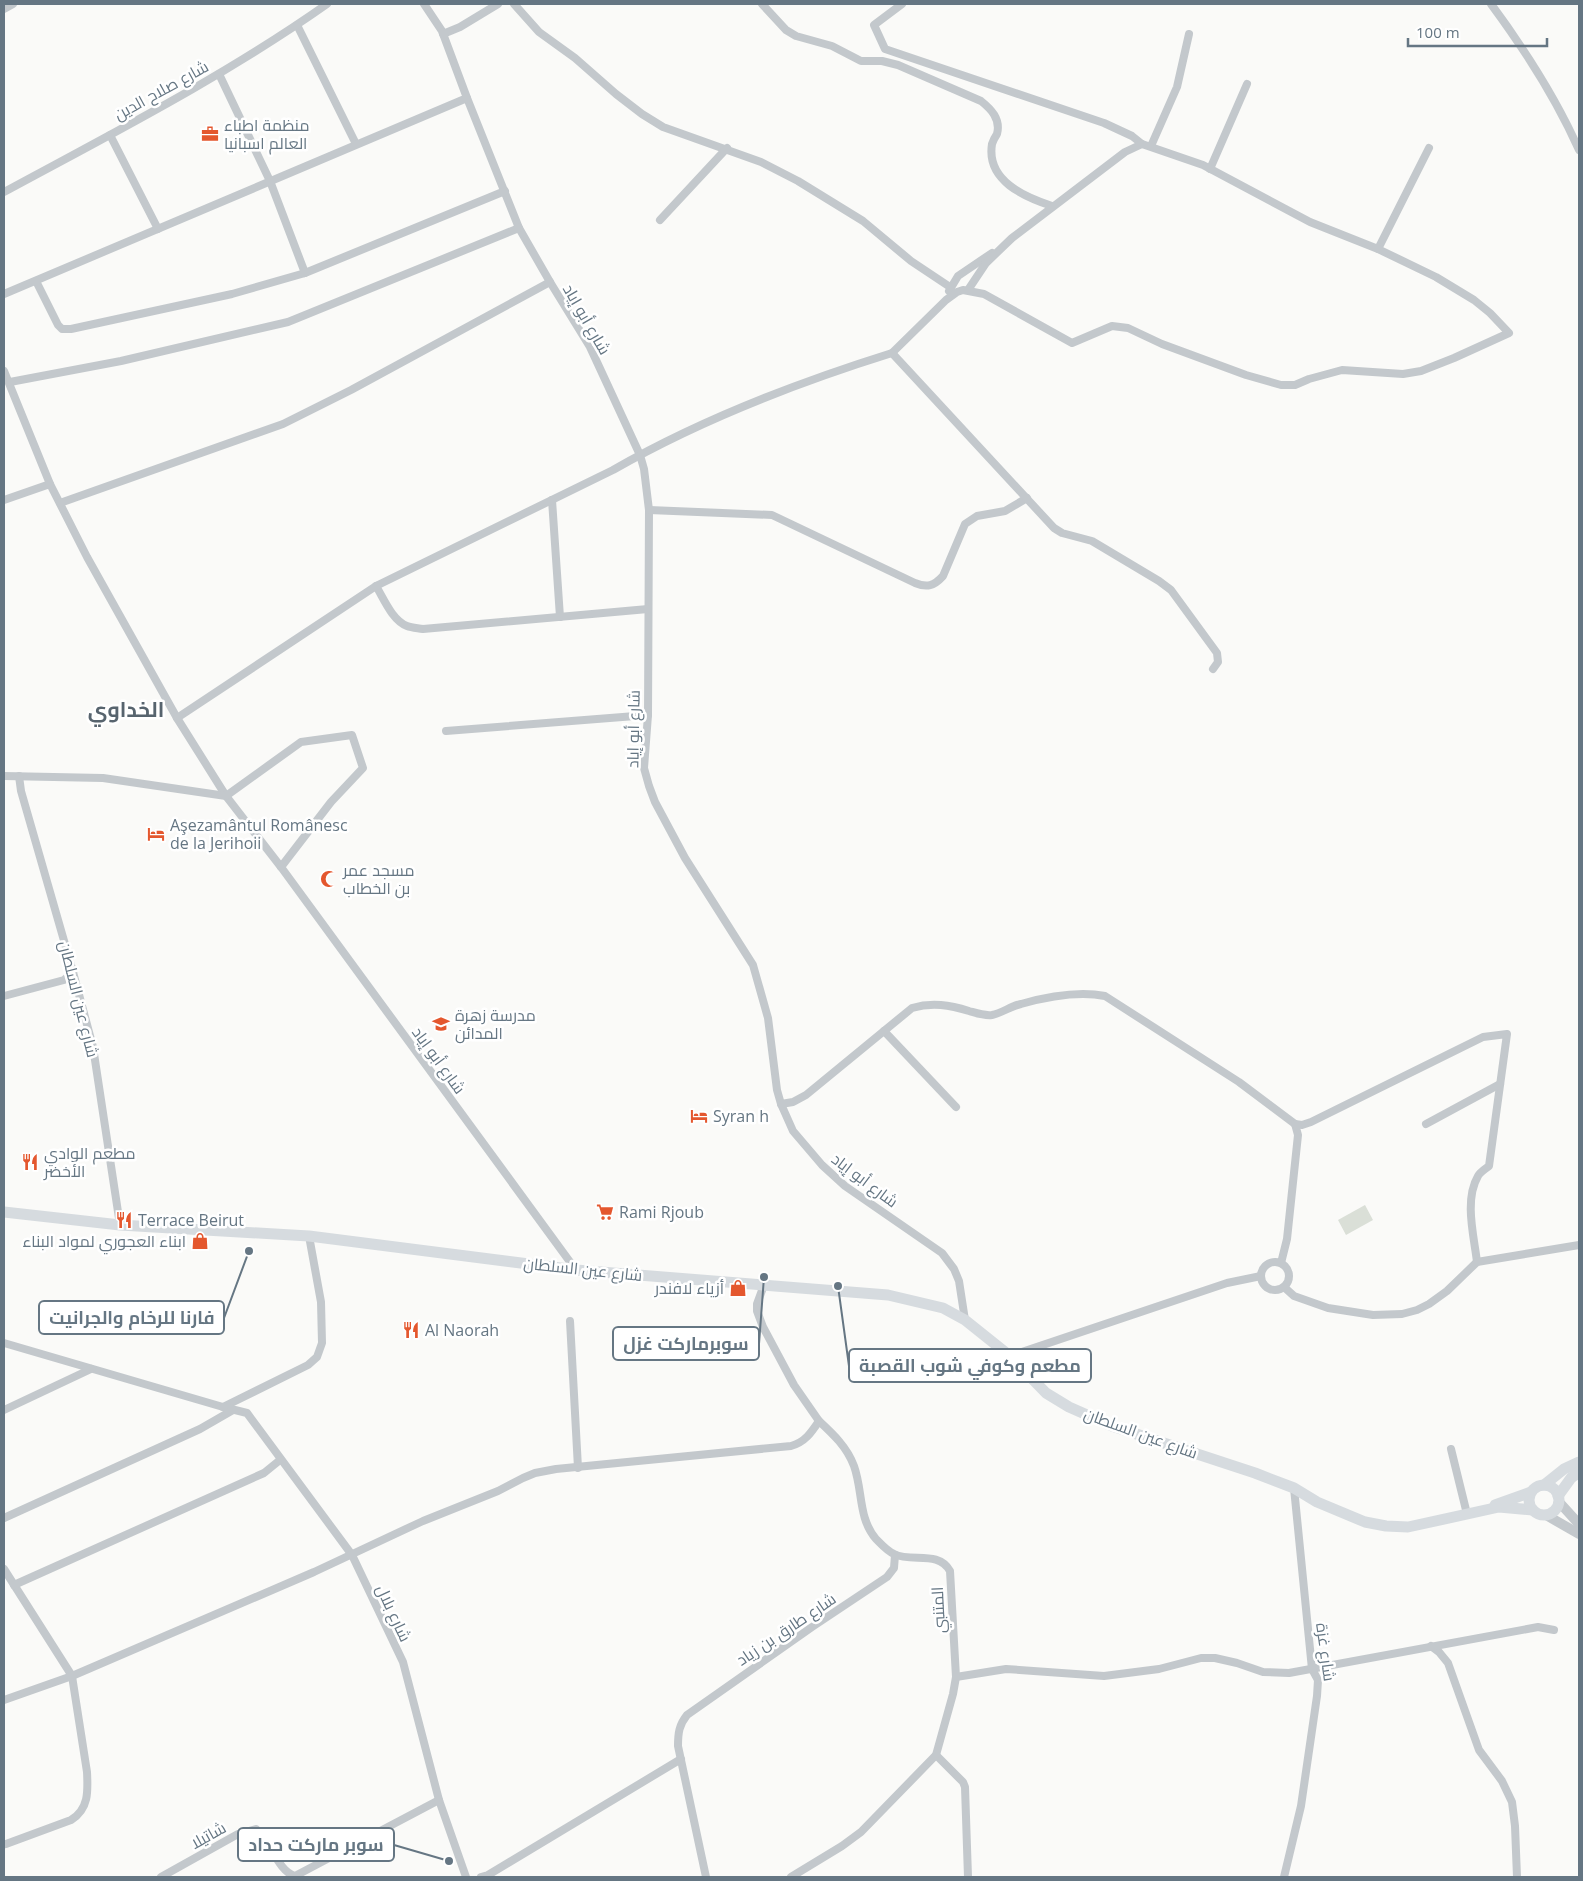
<svg xmlns="http://www.w3.org/2000/svg" width="1583" height="1881" font-family="'Open Sans',Cairo,sans-serif">
	<rect width="100%" height="100%" fill="#fafaf8"/>
	<path fill="#dadfd7" d="M1365 1205 1373 1220 1346 1235 1338 1220Z"/>
	<g fill="none" stroke-linecap="round" stroke-linejoin="round">
		<g stroke="#c3c8cc" stroke-width="8">
			<path d="M514 4 539 32 575 58 616 94 642 114 663 127 761 162 798 181 863 221 911 261 950 287"/>
			<path d="M762 4 786 30 796 36 832 46 861 61H882L898 65 981 101C991 109 1001 119 997 134 995 137 993 141 992 144 986 181 1025 197 1052 206"/>
			<path d="M902 4 874 25 885 49 1104 123 1132 136 1142 144"/>
			<path d="M1491 4C1525 50 1556 98 1579 150"/>
			<path d="M4 9 13 4"/>
			<path d="M297 25 356 144"/>
			<path d="M443 34 460 27 498 4"/>
			<path d="M219 74 270 181 305 273"/>
			<path d="M467 98 519 228 550 282 590 347 640 455 644 469 649 510 648 715 644 768 649 786 655 802 685 858 753 965 768 1018 777 1090 781 1104 793 1131 822 1165 845 1186 942 1253 954 1269 959 1281 965 1320"/>
			<path d="M110 135 158 229"/>
			<path d="M1151 146 1177 87 1189 34"/>
			<path d="M1210 169 1247 84"/>
			<path d="M4 192C113 133 225 76 327 4"/>
			<path d="M660 220 727 148"/>
			<path d="M1378 249 1429 148"/>
			<path d="M36 281 58 325 62 329H71L232 294 305 273 505 191"/>
			<path d="M949 291 958 276 992 253"/>
			<path d="M4 294 467 98 442 31 424 4"/>
			<path d="M892 353 946 300 957 292 963 290 984 294 1072 343 1112 326 1128 328 1162 344 1246 375 1281 385H1295L1309 379 1342 370 1403 374 1421 371 1454 358 1509 333 1490 313 1474 300 1436 277 1378 249 1310 222 1203 165 1142 144 1125 152 1012 238 986 263 968 290"/>
			<path d="M4 371 50 484 4 500"/>
			<path d="M10 382 121 361 288 322 519 228"/>
			<path d="M50 484 87 557 177 718 226 796 281 867 576 1270"/>
			<path d="M552 500 560 617"/>
			<path d="M60 503 283 424 351 390 550 282"/>
			<path d="M649 510 772 515 915 583C927 588 934 586 943 576L965 524 977 516 1005 511 1027 498"/>
			<path d="M376 586C384 599 392 620 407 626 412 628 418 628 423 629L648 609"/>
			<path d="M177 718 376 586 613 470C700 420 796 383 892 353L1054 528 1062 533 1092 541 1159 581 1171 590 1217 653 1218 662 1213 669"/>
			<path d="M446 731 648 715"/>
			<path d="M4 776 103 778 226 796 301 742 352 735 363 768 331 802 281 867"/>
			<path d="M19 776 21 791 73 972 93 1047 120 1225"/>
			<path d="M4 996 64 980 73 972"/>
			<path d="M884 1031 956 1107"/>
			<path d="M781 1104 793 1102 806 1095 912 1008C932 1002 950 1005 969 1011 976 1013 984 1016 992 1015 1002 1013 1011 1006 1021 1004 1046 997 1079 991 1105 996L1239 1082 1295 1124 1298 1135 1287 1239 1281 1263"/>
			<path d="M1295 1124 1302 1125 1311 1122 1483 1037 1507 1034 1489 1166C1485 1169 1480 1172 1478 1176 1464 1200 1474 1236 1477 1262"/>
			<path d="M1426 1124 1500 1084"/>
			<circle cx="1275" cy="1276" r="14"/>
			<path d="M1284 1287 1294 1296 1328 1308 1373 1315 1402 1314 1417 1310 1429 1304 1447 1291 1477 1262 1579 1245"/>
			<path d="M570 1321 578 1468"/>
			<path d="M4 1343 223 1407 308 1365 317 1357 322 1343 321 1302 309 1236"/>
			<path d="M1010 1356 1227 1283 1261 1276"/>
			<path d="M223 1407 247 1413 352 1555 403 1662 439 1800 466 1877"/>
			<path d="M4 1410 91 1369"/>
			<path d="M1451 1449 1467 1514"/>
			<path d="M4 1518 200 1429 233 1410"/>
			<path d="M4 1569 72 1676 87 1772C88 1791 89 1809 71 1820L6 1844"/>
			<path d="M14 1585 264 1473 280 1460"/>
			<path d="M1431 1646 1439 1652 1448 1663 1479 1750 1502 1781 1512 1802 1515 1826 1517 1877"/>
			<path d="M956 1677 1006 1669 1104 1676 1159 1669 1201 1658H1215L1237 1663 1263 1672 1289 1673 1538 1627 1554 1630"/>
			<path d="M4 1700 72 1676 314 1572 423 1521 498 1491 523 1478 535 1473 556 1469 791 1446C805 1442 811 1433 819 1421L794 1385 763 1327 757 1311V1304L764 1285"/>
			<path d="M936 1755 963 1782 965 1787 968 1877"/>
			<path d="M161 1877 238 1834 256 1829C271 1840 277 1871 295 1876L439 1800"/>
			<path d="M481 1877 488 1875 681 1759"/>
			<path d="M706 1877 678 1746C678 1733 679 1725 687 1715L812 1627 887 1577 894 1568 895 1555"/>
			<path d="M791 1877 842 1846 861 1832 936 1755 953 1694 956 1677 950 1571C938 1550 912 1563 894 1554 887 1551 881 1544 876 1539 858 1518 863 1491 854 1466 847 1447 833 1434 819 1421"/>
			<path d="M1284 1877 1301 1806 1317 1696 1318 1680 1312 1669 1294 1488"/>
		</g>
		<g stroke="#c3c8cc" stroke-width="10">
			<path d="M1559 1502 1579 1524"/>
			<path d="M1546 1515 1579 1534"/>
		</g>
		<g stroke="#d6dbdf" stroke-width="11">
			<path d="M4 1212 120 1225 309 1236 576 1270 888 1295 943 1308 965 1320 1010 1356 1046 1393 1069 1407 1112 1426 1255 1473 1294 1488 1317 1502 1365 1522 1386 1526 1408 1527 1499 1507 1533 1510"/>
			<path d="M1544 1485 1564 1469 1579 1462"/>
			<circle cx="1544" cy="1500" r="15"/>
			<path d="M1558 1496 1571 1478 1579 1472"/>
			<path d="M1495 1505 1531 1492"/>
		</g>
	</g>
	<defs>
		<g id="office-bare" transform="scale(1.35)"><path d="M-6-3h4V-5.5h4V-3h4V5H-6ZM-1-4.5V-3h2v-1.5ZM-6 0V1H6V0Z" fill="#e4572e" stroke="#fff" stroke-width="2.5" paint-order="stroke"/></g>
		<g id="hotel-bare" transform="scale(1.35)"><path d="M-6-4.5h1.5V1H6V5H4.5V3h-9V5H-6ZM-4 0a1.8 1.8 0 1 1 3.6 0ZM.5 0V-2.5h3Q6-2.5 6 0Z" fill="#e4572e" stroke="#fff" stroke-width="2.5" paint-order="stroke"/></g>
		<g id="mosque-bare" transform="scale(1.35)"><path d="M3.5-4.9A6 6 0 1 0 3.5 4.9A5 5 0 1 1 3.5-4.9Z" fill="#e4572e" stroke="#fff" stroke-width="2.5" paint-order="stroke"/></g>
		<g id="school-bare" transform="scale(1.35)"><path d="M0-5L7-2L0 1L-7-2ZM-4 1L0 2.5L4 1V4Q0 6-4 4Z" fill="#e4572e" stroke="#fff" stroke-width="2.5" paint-order="stroke"/></g>
		<g id="restaurant-bare" transform="scale(1.35)"><path d="M-5-6h1v4h1v-4h1v4h1v-4h1v5L-1.5 .5V6h-2V.5L-5-1ZM5-6V6H3V1.5H1.5Q1.5-4 5-6Z" fill="#e4572e" stroke="#fff" stroke-width="2.5" paint-order="stroke"/></g>
		<g id="supermarket-bare" transform="scale(1.35)"><path d="M-6-5.5h2.5l.6 2H6L4.5 2H-2.5L-4.4-4H-6ZM-1.5 3.2a1.3 1.3 0 1 0 .1 0ZM3 3.2a1.3 1.3 0 1 0 .1 0Z" fill="#e4572e" stroke="#fff" stroke-width="2.5" paint-order="stroke"/></g>
		<g id="shop-bare" transform="scale(1.35)"><path d="M-5-2.5h2.3a2.7 3.5 0 0 1 5.4 0H5L5.5 6h-11ZM-1.5-2.5h3a1.5 2.3 0 0 0-3 0Z" fill="#e4572e" stroke="#fff" stroke-width="2.5" paint-order="stroke"/></g>
	</defs>
	<g fill-rule="evenodd">
		<use href="#office-bare" x="210" y="134"/>
		<use href="#hotel-bare" x="156" y="834"/>
		<use href="#mosque-bare" x="329" y="879"/>
		<use href="#school-bare" x="441" y="1024"/>
		<use href="#hotel-bare" x="699" y="1116"/>
		<use href="#restaurant-bare" x="30" y="1162"/>
		<use href="#supermarket-bare" x="605" y="1212"/>
		<use href="#restaurant-bare" x="124" y="1220"/>
		<use href="#shop-bare" x="200" y="1241"/>
		<use href="#shop-bare" x="738" y="1288"/>
		<use href="#restaurant-bare" x="411" y="1330"/>
	</g>
	<g text-anchor="middle" dominant-baseline="central" stroke-width="5" stroke-linejoin="round" paint-order="stroke">
		<g font-size="16" fill="#657683" stroke="#fff">
			<text transform="translate(161 90) rotate(-29)">شارع صلاح الدين</text>
			<text transform="translate(587 319) rotate(60)">شارع أبو إياد</text>
			<text transform="translate(633 729) rotate(-89)">شارع أبو إياد</text>
			<text transform="translate(79 999) rotate(76)">شارع عين السلطان</text>
			<text transform="translate(439 1060) rotate(54)">شارع أبو إياد</text>
			<text transform="translate(865 1180) rotate(37)">شارع أبو إياد</text>
			<text transform="translate(583 1269) rotate(6)">شارع عين السلطان</text>
			<text transform="translate(1141 1433) rotate(20)">شارع عين السلطان</text>
			<text transform="translate(938 1610) rotate(-93)">المتنبي</text>
			<text transform="translate(394 1613) rotate(65)">شارع بلال</text>
			<text transform="translate(786 1629) rotate(-34)">شارع طارق بن زياد</text>
			<text transform="translate(1326 1652) rotate(82)">شارع غزة</text>
			<text transform="translate(208 1835) rotate(-29)">شاتيلا</text>
		</g>
		<g font-size="16" fill="#657683" stroke="#fff" text-anchor="start">
			<text x="224" y="125">منظمة اطباء<tspan x="224" dy="18">العالم اسبانيا</tspan></text>
			<text x="170" y="825">Aşezamântul Românesc<tspan x="170" dy="18">de la Jerihoii</tspan></text>
			<text x="343" y="870">مسجد عمر<tspan x="343" dy="18">بن الخطاب</tspan></text>
			<text x="455" y="1015">مدرسة زهرة<tspan x="455" dy="18">المدائن</tspan></text>
			<text x="713" y="1116">Syran h</text>
			<text x="44" y="1153">مطعم الوادي<tspan x="44" dy="18">الأخضر</tspan></text>
			<text x="619" y="1212">Rami Rjoub</text>
			<text x="138" y="1220">Terrace Beirut</text>
			<text x="186" y="1241" text-anchor="end">ابناء العجوري لمواد البناء</text>
			<text x="724" y="1288" text-anchor="end">أزياء لافندر</text>
			<text x="425" y="1330">Al Naorah</text>
		</g>
		<g font-size="21" font-weight="bold" fill="#57646e" stroke="#fff">
			<text x="126" y="709">الخداوي</text>
		</g>
	</g>
	<path fill="none" stroke="#657683" stroke-width="2" d="M249 1251L224 1318M764 1277L759 1344M838 1286L849 1366M449 1861L394 1845"/>
	<g fill="#657683" stroke="#fff" stroke-width="2">
		<circle cx="249" cy="1251" r="5"/>
		<circle cx="764" cy="1277" r="5"/>
		<circle cx="838" cy="1286" r="5"/>
		<circle cx="449" cy="1861" r="5"/>
	</g>
	<g fill="#fff" stroke="#657683" stroke-width="2">
		<rect x="39" y="1301" width="185" height="33" rx="5"/>
		<rect x="613" y="1327" width="146" height="33" rx="5"/>
		<rect x="849" y="1349" width="242" height="33" rx="5"/>
		<rect x="238" y="1828" width="156" height="33" rx="5"/>
	</g>
	<g font-size="18" text-anchor="middle" font-weight="bold" fill="#657683">
		<text x="132" y="1324">فارنا للرخام والجرانيت</text>
		<text x="686" y="1350">سوبرماركت غزل</text>
		<text x="970" y="1372">مطعم وكوفي شوب القصبة</text>
		<text x="316" y="1851">سوبر ماركت حداد</text>
	</g>
	<rect width="1583" height="1881" fill="none" stroke="#657683" stroke-width="10"/>
	<path d="M1408 38v8h139v-8" fill="none" stroke="#657683" stroke-width="2.5"/>
	<text x="1416" y="38" font-size="15" fill="#657683" stroke="#ffffff" stroke-width="4" paint-order="stroke">100 m</text>
</svg>
